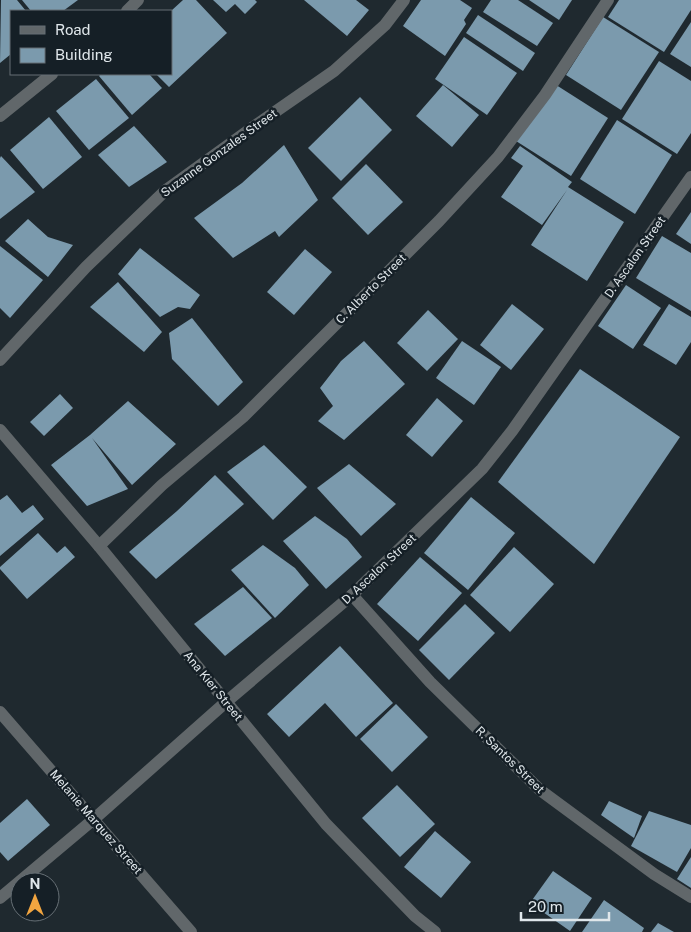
<svg xmlns="http://www.w3.org/2000/svg" width="691" height="932" font-family="'Public Sans',sans-serif">
	<rect width="100%" height="100%" fill="#1f292f"/>
	<g fill="#7b9aad">
		<path d="M1 0H17L26 11H11V54L0 63Z"/>
		<path d="M22 0H78L63 11H31Z"/>
		<path d="M183 0H196L227 33 169 87 156 74H171V11Z"/>
		<path d="M213 0H255L257 2 245 14 235 4 226 12Z"/>
		<path d="M304 0H356L369 10 347 36Z"/>
		<path d="M421 0H460L472 8 464 20 466 24 445 56 403 26Z"/>
		<path d="M491 0H518L553 23 537 46 483 12Z"/>
		<path d="M529 0H572L559 20Z"/>
		<path d="M619 0H691V10L664 52 608 17Z"/>
		<path d="M478 15 535 53 523 71 466 33Z"/>
		<path d="M603 17 659 52 621 110 566 75Z"/>
		<path d="M691 22V67L670 54Z"/>
		<path d="M464 37 517 73 487 115 435 79Z"/>
		<path d="M659 61 691 81V133L677 154 622 119Z"/>
		<path d="M101 74H149L162 88 132 115 99 76Z"/>
		<path d="M96 79 129 118 89 150 56 111Z"/>
		<path d="M553 83 608 118 571 176 516 141Z"/>
		<path d="M443 85 479 115 452 147 416 116Z"/>
		<path d="M360 97 392 130 341 181 308 148Z"/>
		<path d="M49 117 82 157 43 189 10 150Z"/>
		<path d="M617 120 672 155 635 214 580 179Z"/>
		<path d="M134 126 167 162 129 187 98 155Z"/>
		<path d="M284 145 318 200 279 237 275 231 233 258 194 218 242 183Z"/>
		<path d="M520 146 572 182 568 187 624 222 587 281 531 245 567 190 542 225 501 197 523 166 511 158Z"/>
		<path d="M1 156 35 192 0 219V158Z"/>
		<path d="M366 164 403 202 368 235 332 198Z"/>
		<path d="M691 212V244L676 234Z"/>
		<path d="M28 219 48 237 73 245 48 277 5 241Z"/>
		<path d="M662 236 691 253V311L636 278Z"/>
		<path d="M0 246 43 280 10 318 0 308Z"/>
		<path d="M140 248 200 295 190 309 178 307 160 317 118 274Z"/>
		<path d="M305 249 332 272 294 315 267 292Z"/>
		<path d="M118 282 162 332 144 352 90 307Z"/>
		<path d="M626 285 661 308 633 349 598 326Z"/>
		<path d="M512 304 544 329 511 370 480 345Z"/>
		<path d="M669 304 691 317V342L676 365 643 345Z"/>
		<path d="M428 310 458 339 427 371 397 343Z"/>
		<path d="M192 318 243 382 218 406 172 359 169 333Z"/>
		<path d="M364 341 405 384 344 440 318 421 333 406 320 388 341 361Z"/>
		<path d="M462 341 501 367 474 405 436 378Z"/>
		<path d="M580 369 680 437 594 564 498 482Z"/>
		<path d="M60 394 73 408 44 436 30 422Z"/>
		<path d="M437 398 463 421 432 457 406 435Z"/>
		<path d="M128 401 176 444 132 485 92 438 128 489 87 506 51 465 90 435Z"/>
		<path d="M264 445 307 487 273 520 227 472Z"/>
		<path d="M349 464 396 504 361 536 317 488Z"/>
		<path d="M215 475 244 504 156 579 129 552 177 511Z"/>
		<path d="M7 495 22 513 33 505 44 519 0 556V500Z"/>
		<path d="M471 497 515 533 468 590 424 553Z"/>
		<path d="M315 516 347 539 362 557 326 589 283 541Z"/>
		<path d="M38 533 57 553 65 546 75 557 27 599 0 569V567Z"/>
		<path d="M263 545 295 568 309 585 275 618 231 570Z"/>
		<path d="M514 547 554 584 510 632 470 595Z"/>
		<path d="M420 557 462 593 418 641 377 604Z"/>
		<path d="M243 587 272 618 225 656 194 624Z"/>
		<path d="M465 604 495 633 449 680 419 650Z"/>
		<path d="M340 646 393 703 356 737 325 703 289 737 267 714Z"/>
		<path d="M396 704 428 737 392 772 360 739Z"/>
		<path d="M397 785 435 824 400 857 362 818Z"/>
		<path d="M27 799 50 825 8 861 0 852V823Z"/>
		<path d="M609 801 642 816 634 838 601 815Z"/>
		<path d="M649 811 691 825V848L677 872 631 846Z"/>
		<path d="M435 831 471 862 441 898 404 867Z"/>
		<path d="M691 857V888L677 879Z"/>
		<path d="M553 871 592 898 570 931 530 903Z"/>
		<path d="M604 900 644 928 642 932H582Z"/>
		<path d="M658 923 674 932H651Z"/>
	</g>
	<g fill="none" stroke-linecap="round" stroke-linejoin="round">
		<g stroke="#61676a" stroke-width="12">
			<path d="M127 11 138 0"/>
			<path d="M0 116 52 74"/>
			<path d="M0 360 86 267 166 190 249 130 334 71 385 25 404 0"/>
			<path d="M0 430 99 546 326 824 415 916 435 932"/>
			<path d="M99 546 162 485 243 417 439 221 498 157 545 95 608 0"/>
			<path d="M352 595 430 682 540 790 654 874 691 897"/>
			<path d="M0 712 191 932"/>
			<path d="M0 898 94 819 226 702 352 595 482 469 512 431 691 177"/>
		</g>
	</g>
	<g text-anchor="middle" dominant-baseline="central" stroke-width="5" stroke-linejoin="round" paint-order="stroke">
		<g font-size="12" fill="#e0e7eb" stroke="#151f26">
			<text transform="translate(219 153) rotate(-36)">Suzanne Gonzales Street</text>
			<text transform="translate(635 257) rotate(-55)">D. Ascalon Street</text>
			<text transform="translate(371 289) rotate(-45)">C. Alberto Street</text>
			<text transform="translate(379 569) rotate(-43)">D. Ascalon Street</text>
			<text transform="translate(213 686) rotate(51)">Ana Kier Street</text>
			<text transform="translate(510 760) rotate(44)">R. Santos Street</text>
			<text transform="translate(96 822) rotate(49)">Melanie Marquez Street</text>
		</g>
	</g>
	<rect x="10" y="10" width="162" height="65" fill="#151f26" stroke="#666f75"/>
	<rect x="20" y="26" width="25" height="8" fill="#61676a" stroke="#666f75"/>
	<text x="55" y="35" font-size="15" fill="#e0e7eb">Road</text>
	<rect x="20" y="48" width="25" height="15" fill="#7b9aad" stroke="#666f75"/>
	<text x="55" y="60" font-size="15" fill="#e0e7eb">Building</text>
	<g transform="translate(35 897)"><circle r="24" fill="#151f26" stroke="#666f75"/>
	<path d="M0-4L9 19L0 12L-9 19Z" fill="#f1a540"/>
	<text y="-8" font-size="14" font-weight="bold" text-anchor="middle" fill="#e0e7eb">N</text>
	</g>
	<path d="M521 912v8h88v-8" fill="none" stroke="#e0e7eb" stroke-width="2.5"/>
	<text x="528" y="912" font-size="15" fill="#e0e7eb" stroke="#151f26" stroke-width="4" paint-order="stroke">20 m</text>
</svg>
